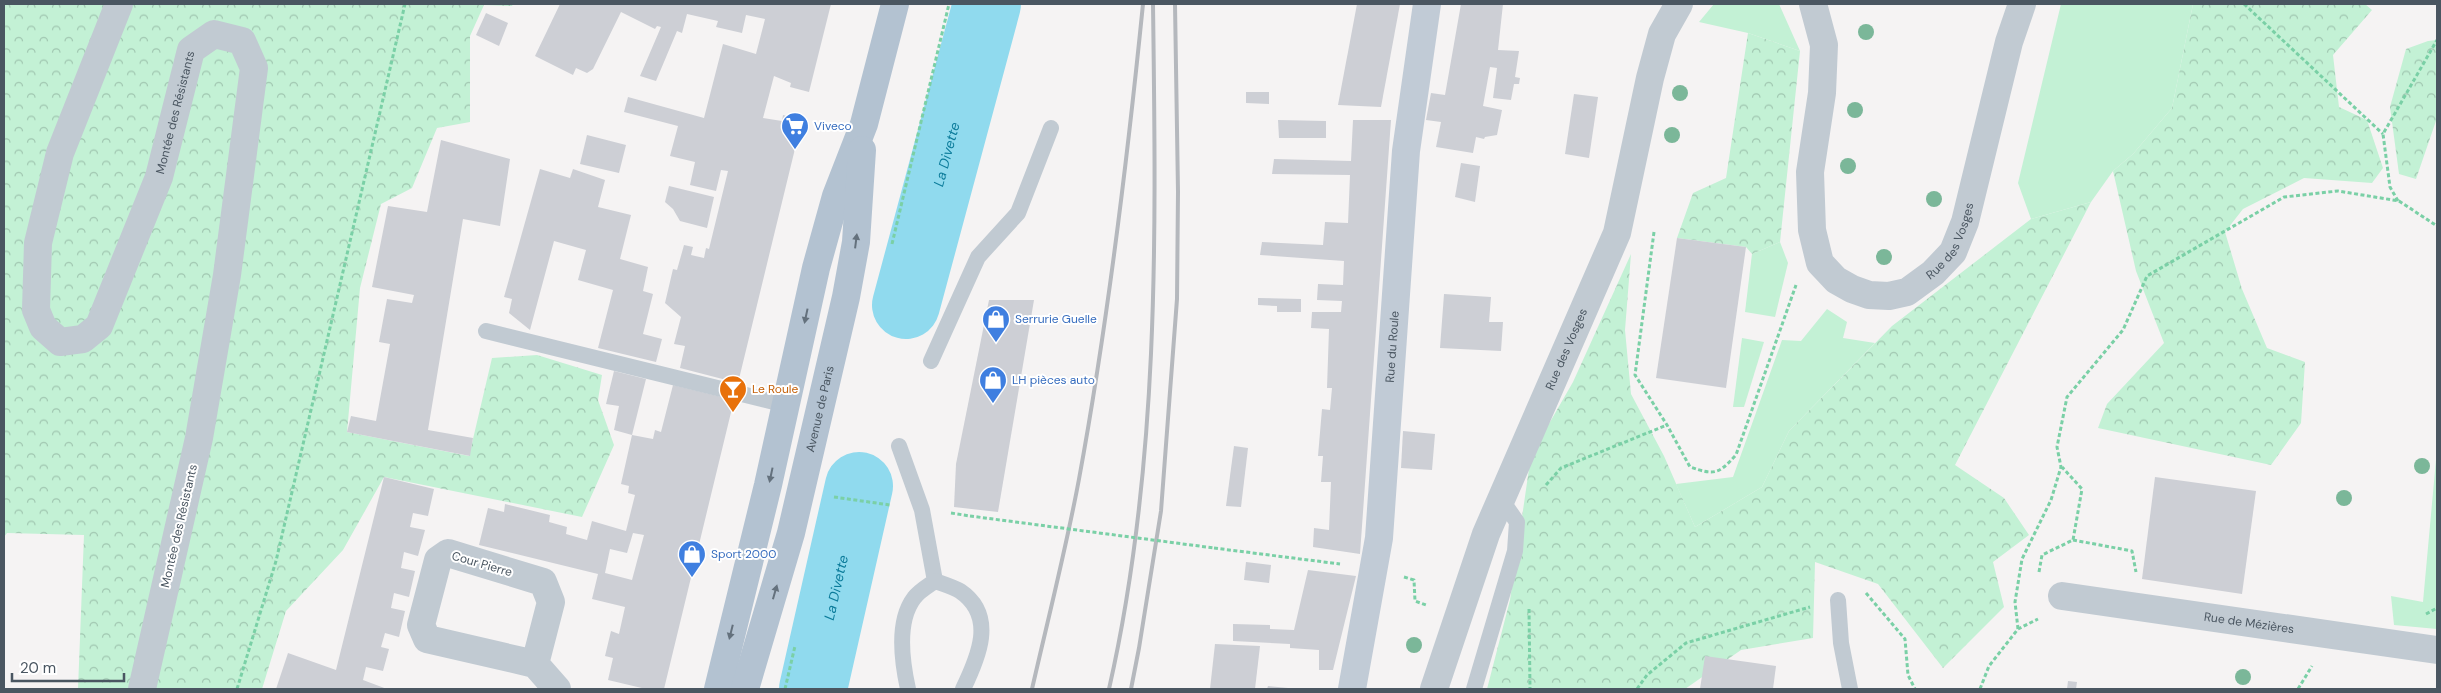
<svg xmlns="http://www.w3.org/2000/svg" width="2441" height="693" font-family="'DM Sans',sans-serif">
	<defs>
		<pattern id="forest-crowns" width="20" height="18" patternUnits="userSpaceOnUse" patternTransform="scale(1.25)"><rect width="20" height="18" fill="#c3f1d5"/><path d="M2 6a3 3 0 1 1 6 0M12 15a3 3 0 1 1 6 0" fill="none" stroke="#a0c6b0"/></pattern>
	</defs>
	<rect width="100%" height="100%" fill="#f5f3f3"/>
	<g fill="#c3f1d5">
		<path d="M1714 4H1779L1800 51 1748 33 1699 22Z"/>
		<path d="M2061 4H2193L2172 108 2133 154 2113 171 2091 202 2031 219 2018 183Z"/>
		<path d="M1780 242 1788 263 1775 317 1745 312 1752 254Z"/>
		<path d="M1827 309 1847 322 1843 338 1875 343 1789 431 1762 487 1695 527 1676 484 1733 477 1782 340 1801 341Z"/>
		<path d="M1742 338 1764 342 1744 407H1733Z"/>
		<path d="M2437 449V629L2394 625 2391 596 2423 602Z"/>
	</g>
	<g fill="url(#forest-crowns)">
		<path d="M4 4H513L512 6 484 5 470 36V122L437 128 412 188 381 204 360 288 347 432 469 456 492 358 537 355 602 375 598 400 614 445 582 517 384 477 343 550 286 611 262 689H78L84 535 7 533 4 537Z"/>
		<path d="M2193 4H2365L2372 10 2333 55 2339 107 2367 120 2383 168 2372 183 2304 178 2243 209 2225 232 2242 289 2267 348 2305 362 2301 423 2271 465 2098 428 2107 404 2164 343 2136 271 2113 171 2133 154 2172 108Z"/>
		<path d="M1748 33 1800 51 1780 242 1752 254 1746 247 1677 238 1693 193 1726 178Z"/>
		<path d="M2437 40V118L2416 179 2399 174 2390 107 2406 49 2428 41Z"/>
		<path d="M2091 202 1955 465 2004 498 2029 535 1993 562 2004 607 1943 668 1878 584 1815 562 1813 638 1741 650 1685 689H1487L1510 600 1531 455 1573 382 1631 254 1625 330 1631 394 1664 456 1695 527 1762 487 1789 431 1892 326 2031 219Z"/>
	</g>
	<g fill="none" stroke-linecap="round" stroke-linejoin="round">
		<g stroke="#90daee" stroke-width="68">
			<path id="s1" d="M906 305 987 4"/>
			<path id="s2" d="M813 689 859 486"/>
		</g>
	</g>
	<g fill="#cdcfd5" fill-rule="evenodd">
		<path d="M560 4H831L809 92 790 87 791 83 774 76 763 118 782 121 783 115 802 120 738 383 680 368 685 346 674 344 681 317 665 303 673 269 677 270 684 245 693 247 691 255 704 258 706 248 709 249 728 171 721 170 716 191 690 185 695 162 670 156 678 126 624 112 628 97 704 118 723 44 756 54 765 19 746 15 742 33 716 27 718 21 687 14 682 33 677 31 656 81 640 76 661 27 657 26 655 29 621 12 593 69 587 73 576 68 573 75 535 56Z"/>
		<path d="M1357 4H1400L1381 107 1338 105Z"/>
		<path d="M1461 4H1503L1498 50 1519 51 1515 77 1520 78 1519 84H1514L1511 100 1493 98 1497 68 1490 67 1483 106 1502 110 1497 135 1485 137 1484 139 1476 137 1473 153 1436 147 1441 122 1426 120 1431 93 1445 95Z"/>
		<path d="M486 13 508 23 499 46 476 35Z"/>
		<path d="M1246 92H1269V104L1246 103Z"/>
		<path d="M1574 94 1598 97 1589 158 1565 154Z"/>
		<path d="M1278 120 1326 121V138H1279Z"/>
		<path d="M1353 120H1391L1360 554 1313 547 1314 528 1329 530 1331 482H1321L1323 456H1318L1322 409 1330 410 1332 388H1327L1329 329 1311 328 1312 312H1341L1342 301 1317 300 1318 284 1343 285 1344 261 1260 255 1262 242 1323 245 1325 222 1348 223 1350 175 1272 174 1274 159 1351 161Z"/>
		<path d="M587 135 626 145 619 173 580 164Z"/>
		<path d="M441 140 510 159 500 226 463 219 428 430 473 438 470 456 347 432 351 416 376 421 390 344 379 342 387 299 412 303 414 295 372 287 388 206 427 212Z"/>
		<path d="M1461 163 1480 166 1475 202 1455 197Z"/>
		<path d="M540 169 570 178 573 169 605 180 598 207 631 215 620 259 648 267 643 291 653 294 643 334 662 339 656 362 598 348 613 290 578 280 586 250 554 241 530 330 509 313 512 299 504 297Z"/>
		<path d="M669 186 714 197 707 228 680 221 673 209 665 202Z"/>
		<path d="M1677 238 1746 247 1726 388 1656 378Z"/>
		<path d="M1444 294 1491 297 1489 322H1503L1501 351 1440 348Z"/>
		<path d="M1258 298 1301 299V312H1277V306L1258 305Z"/>
		<path d="M989 300H1034L998 512 954 507 956 464Z"/>
		<path d="M614 371 646 379 632 435 614 430 619 406 606 404Z"/>
		<path d="M673 385 734 400 664 689H646L608 680 613 658 605 656 611 631 619 634 625 607 592 599 598 574 479 545 488 508 504 512 505 504 550 515 549 522 567 527 566 534 587 540 592 521 626 531 635 495 628 493 629 486 621 484 632 435 653 439 655 430 661 432ZM633 533 644 535 632 580 605 573 610 549 627 553Z"/>
		<path d="M1403 431 1435 434 1432 470 1401 468Z"/>
		<path d="M1234 446 1248 448 1241 507 1226 506Z"/>
		<path d="M384 477 434 489 428 516 413 513 410 527 425 530 418 556 404 552 401 568 415 571 409 597 394 593 391 608 405 611 399 637 385 633 381 647 389 649 383 671 366 667 363 680 387 689H276L288 653 336 670Z"/>
		<path d="M2155 477 2256 491 2242 594 2142 579Z"/>
		<path d="M1246 562 1271 565 1269 583 1244 580Z"/>
		<path d="M1308 570 1356 576 1333 670H1319V650L1290 648V644L1233 641V624L1270 625V629L1294 630Z"/>
		<path d="M1215 644 1260 646 1255 689H1210Z"/>
		<path d="M1705 656 1776 666 1773 689H1700Z"/>
		<path d="M2068 681 2077 682 2076 689H2067Z"/>
		<path d="M1268 686 1288 688V689H1267Z"/>
	</g>
	<g fill="none" stroke-linecap="round" stroke-linejoin="round">
		<g stroke="#7ad0a6" stroke-width="3" stroke-dasharray="4 2.5" stroke-linecap="butt">
			<path d="M2244 4 2383 134"/>
			<path d="M2398 201 2390 187 2383 134 2437 40"/>
			<path d="M1654 232 1635 375 1667 425 1690 467C1714 475 1718 475 1736 455L1796 285"/>
			<path d="M892 244 949 4"/>
			<path d="M1546 485 1561 468 1667 425"/>
			<path d="M834 497 890 505"/>
			<path d="M951 513 970 516"/>
			<path d="M2073 540 2132 551 2136 572"/>
			<path d="M1214 548 1340 564"/>
			<path d="M2039 572 2042 555 2073 540 2082 489 2062 467"/>
			<path d="M1404 577 1414 580 1415 601 1426 605"/>
			<path d="M1866 593 1905 639 1908 675 1915 689"/>
			<path d="M1529 609 1530 689"/>
			<path d="M2426 614 2437 608"/>
			<path d="M2018 629 2015 602 2022 559 2051 500 2061 467 2057 447 2067 397 2123 330 2147 276 2284 197 2338 191 2399 201 2437 226"/>
			<path d="M237 689 276 561 405 4"/>
			<path d="M785 689 795 646"/>
			<path d="M1637 689 1647 675 1686 643 1810 607"/>
			<path d="M1980 689 1989 666 2018 629 2038 619"/>
			<path d="M2298 689 2312 666"/>
		</g>
		<g stroke="#c1cad2" stroke-width="16">
			<path d="M486 331 786 405"/>
			<path d="M931 361 978 257 1018 213 1051 128"/>
			<path d="M899 446 922 510 935 581C928 586 919 591 914 598 896 622 902 662 908 689"/>
			<path d="M935 581C943 584 953 587 960 591 997 616 978 658 963 689"/>
			<path d="M1838 600 1841 643 1850 689"/>
			<path d="M1474 689 1515 551 1517 522 1501 499"/>
		</g>
		<g stroke="#c1cad2" stroke-width="28">
			<path id="s3" d="M119 4 60 153 38 243 36 310 43 327 60 342 83 339 99 326 159 177 191 50 214 34 242 41 254 68 227 275 199 438 142 689"/>
			<path id="s4" d="M1813 4 1824 45 1822 93 1810 172 1812 230 1820 263 1836 280 1852 289 1869 295 1889 296 1907 292 1933 273 1953 252 1965 222 2009 42 2022 4"/>
			<path id="s5" d="M2062 596 2437 650"/>
			<path d="M535 664 551 602 543 582 448 553 438 560 421 625 427 639 535 664 557 689"/>
			<path id="s6" d="M1434 689 1486 534 1617 233 1650 78 1662 34 1679 4"/>
		</g>
		<path stroke="#c1cbd6" stroke-width="28" id="s7" d="M1352 689 1379 538 1406 151 1427 4"/>
		<g stroke="#b3c2d1" stroke-width="28">
			<path d="M718 689 768 485 816 268 836 196 864 124 895 4"/>
			<path id="s8" d="M745 689 791 533 846 297 856 242 862 150"/>
		</g>
		<g stroke="#b5b8bd" stroke-width="4">
			<path d="M1032 689C1048 619 1066 549 1079 479 1108 322 1127 163 1143 4"/>
			<path d="M1109 689C1160 464 1156 233 1153 4"/>
			<path d="M1131 689 1139 648 1161 511 1177 299 1178 192 1175 4"/>
		</g>
		<path stroke="#7ad0a6" stroke-width="3" stroke-dasharray="4 2.5" stroke-linecap="butt" d="M970 516 1214 548"/>
	</g>
	<g fill="#7bb799">
		<circle cx="1866" cy="32" r="8"/>
		<circle cx="1680" cy="93" r="8"/>
		<circle cx="1855" cy="110" r="8"/>
		<circle cx="1672" cy="135" r="8"/>
		<circle cx="1848" cy="166" r="8"/>
		<circle cx="1934" cy="199" r="8"/>
		<circle cx="1884" cy="257" r="8"/>
		<circle cx="2422" cy="466" r="8"/>
		<circle cx="2344" cy="498" r="8"/>
		<circle cx="1414" cy="645" r="8"/>
		<circle cx="2243" cy="677" r="8"/>
	</g>
	<defs><path id="oneway-solid" d="M-6-.8H1V-3.2L6.5 0L1 3.2V.8H-6Z" transform="scale(1.25)"/></defs>
	<g fill="#64717d">
		<use href="#oneway-solid" transform="translate(856 241) rotate(-83)"/>
		<use href="#oneway-solid" transform="translate(806 316) rotate(102)"/>
		<use href="#oneway-solid" transform="translate(771 475) rotate(102)"/>
		<use href="#oneway-solid" transform="translate(775 592) rotate(-74)"/>
		<use href="#oneway-solid" transform="translate(731 632) rotate(104)"/>
	</g>
	<defs>
		<g id="supermarket-pin" transform="scale(1.4375)"><path d="M0 17L-7.5 6A9.5 9.5 0 1 1 7.5 6Z" fill="#3f7fe0" stroke="#fff"/><path d="M-6-5.5h2.5l.6 2H6L4.5 2H-2.5L-4.4-4H-6ZM-1.5 3.2a1.3 1.3 0 1 0 .1 0ZM3 3.2a1.3 1.3 0 1 0 .1 0Z" fill="#fff"/></g>
		<g id="shop-pin" transform="scale(1.4375)"><path d="M0 17L-7.5 6A9.5 9.5 0 1 1 7.5 6Z" fill="#3f7fe0" stroke="#fff"/><path d="M-5-2.5h2.3a2.7 3.5 0 0 1 5.4 0H5L5.5 6h-11ZM-1.5-2.5h3a1.5 2.3 0 0 0-3 0Z" fill="#fff"/></g>
		<g id="bar-pin" transform="scale(1.4375)"><path d="M0 17L-7.5 6A9.5 9.5 0 1 1 7.5 6Z" fill="#e8710a" stroke="#fff"/><path d="M-6-5H6L.8 .8V4.5H3.5V6h-7V4.5H-.8V.8Z" fill="#fff"/></g>
	</defs>
	<g fill-rule="evenodd">
		<use href="#supermarket-pin" x="795" y="126"/>
		<use href="#shop-pin" x="996" y="319"/>
		<use href="#shop-pin" x="993" y="380"/>
		<use href="#bar-pin" x="733" y="389"/>
		<use href="#shop-pin" x="692" y="554"/>
	</g>
	<g text-anchor="middle" dominant-baseline="central" stroke-width="4" stroke-linejoin="round" paint-order="stroke">
		<g font-size="12" fill="#4a5661" stroke="#fff">
			<text stroke="none"><textPath href="#s3" startOffset="632">Montée des Résistants</textPath></text>
			<text stroke="none"><textPath href="#s4" startOffset="430">Rue des Vosges</textPath></text>
			<text stroke="none"><textPath href="#s7" startOffset="345">Rue du Roule</textPath></text>
			<text stroke="none"><textPath href="#s6" startOffset="365">Rue des Vosges</textPath></text>
			<text stroke="none"><textPath href="#s8" startOffset="290">Avenue de Paris</textPath></text>
			<text transform="translate(179 526) rotate(-77)">Montée des Résistants</text>
			<text transform="translate(482 564) rotate(16)">Cour Pierre</text>
			<text stroke="none"><textPath href="#s5" startOffset="189">Rue de Mézières</textPath></text>
		</g>
		<g font-size="12" fill="#366cbe" stroke="#fff" text-anchor="start">
			<text x="814" y="126">Viveco</text>
			<text x="1015" y="319">Serrurie Guelle</text>
			<text x="1012" y="380">LH pièces auto</text>
			<text x="711" y="554">Sport 2000</text>
		</g>
		<g font-size="12" fill="#c56008" stroke="#fff" text-anchor="start">
			<text x="752" y="389">Le Roule</text>
		</g>
		<g font-size="14" font-style="italic" fill="#0c7c9b" stroke="#fff">
			<text stroke="none"><textPath href="#s1" startOffset="156">La Divette</textPath></text>
			<text stroke="none"><textPath href="#s2" startOffset="104">La Divette</textPath></text>
		</g>
	</g>
	<rect width="2441" height="693" fill="none" stroke="#4a5661" stroke-width="10"/>
	<path d="M12 673v8h112v-8" fill="none" stroke="#4a5661" stroke-width="2.5"/>
	<text x="20" y="673" font-size="15" fill="#4a5661" stroke="#ffffff" stroke-width="4" paint-order="stroke">20 m</text>
</svg>
